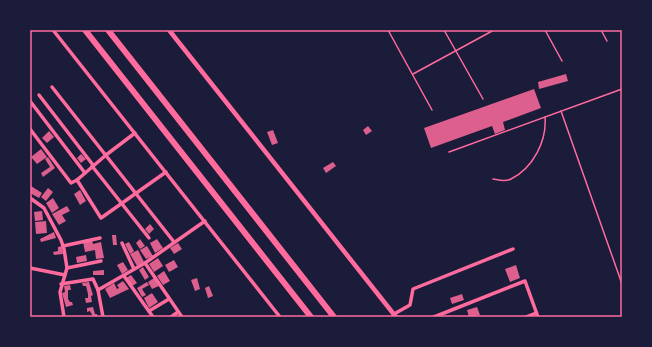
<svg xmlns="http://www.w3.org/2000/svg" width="652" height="347" font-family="Lato,sans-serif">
	<rect width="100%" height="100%" fill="#1b1b3a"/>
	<g fill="#dd5f8e">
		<path d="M566 74 568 81 539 89 538 82Z"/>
		<path d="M534 89 541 108 503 122 505 130 495 134 492 126 431 148 424 128Z"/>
		<path d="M368 126 372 131 366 135 363 130Z"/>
		<path d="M273 130 278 143 272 145 267 132Z"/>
		<path d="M49 131 54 137 47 143 42 138Z"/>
		<path d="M41 149 47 157 37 164 31 157Z"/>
		<path d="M81 154 86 159 81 163 77 158Z"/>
		<path d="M48 157 55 168 43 177 41 173 50 167 45 159Z"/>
		<path d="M333 162 336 166 326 173 323 168Z"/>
		<path d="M31 186 42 193 39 198 30 193Z"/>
		<path d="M48 188 53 192 46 201 41 197Z"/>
		<path d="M80 190 86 201 80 205 74 194Z"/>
		<path d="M53 198 59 208 52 213 46 203Z"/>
		<path d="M67 206 70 211 62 215 66 221 59 225 52 214Z"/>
		<path d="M42 211 43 220 35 221 34 212Z"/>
		<path d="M46 221 47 233 36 234 35 222Z"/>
		<path d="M150 224 154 229 149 234 145 229Z"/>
		<path d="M54 232 56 238 41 242 40 239Z"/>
		<path d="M112 235H116L117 245H113Z"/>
		<path d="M140 239 145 246 140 249 136 243Z"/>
		<path d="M157 239 163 248 155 253 150 243Z"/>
		<path d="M92 240 93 244 101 242 104 258 96 259 95 250 85 252 83 242Z"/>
		<path d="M129 242 134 251 130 254 125 244Z"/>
		<path d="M178 243 182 249 174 254 170 248Z"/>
		<path d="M62 246 63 254 54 255 53 252 58 251V247Z"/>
		<path d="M147 246 153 256 146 259 140 250Z"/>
		<path d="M138 250 144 262 137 266 130 254Z"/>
		<path d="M86 255 87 261 77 263 76 257Z"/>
		<path d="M158 258 163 266 154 272 149 264Z"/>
		<path d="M174 260 178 267 169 272 165 265Z"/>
		<path d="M123 262 128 270 122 274 117 265Z"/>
		<path d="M516 265 520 278 510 282 505 269Z"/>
		<path d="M143 267 149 277 145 280 139 270Z"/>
		<path d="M104 270V275H93V271Z"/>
		<path d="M164 271 170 281 163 285 157 276Z"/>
		<path d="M131 275 137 283 132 286 126 278Z"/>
		<path d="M154 278 159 286 152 289 148 282Z"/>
		<path d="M197 278 200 289 195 291 191 280Z"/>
		<path d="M123 281 129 289 110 298 105 289 114 283 117 289 119 288 117 285Z"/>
		<path d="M89 282 93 295 91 296 92 302 86 303 85 298H88V294L86 286H83L82 283Z"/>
		<path d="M147 282 149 285 142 289 146 295 142 297 137 288Z"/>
		<path d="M70 285 71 290H68V299L70 302H72L73 305 66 307 62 293 65 292 64 286Z"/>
		<path d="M209 286 213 296 208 298 205 288Z"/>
		<path d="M152 293 158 302 149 308 144 298Z"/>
		<path d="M462 294 464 300 452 304 450 298Z"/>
		<path d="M93 307 95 314H97V317H93L90 311 87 312V308Z"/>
		<path d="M477 307 480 315 469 317 467 310Z"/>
	</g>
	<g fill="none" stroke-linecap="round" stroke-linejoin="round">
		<g stroke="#ff6b9d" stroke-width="1.5">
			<path d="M388 30 432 110"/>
			<path d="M444 30 483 99"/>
			<path d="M545 30 562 61"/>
			<path d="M601 30 607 41"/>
			<path d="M413 74 494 30"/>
			<path d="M561 111 622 284"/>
			<path d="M449 152 622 89"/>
			<path d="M493 179C499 180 505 182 511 179 533 168 547 141 545 117"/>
		</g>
		<g stroke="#ff6b9d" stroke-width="3.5">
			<path d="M53 30 280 317"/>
			<path d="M52 87 174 242"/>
			<path d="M39 95 93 165"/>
			<path d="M30 101 85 173"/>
			<path d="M30 129 71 183 77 180 106 155 135 133"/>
			<path d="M92 166 149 238"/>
			<path d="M77 180 101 218 166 172"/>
			<path d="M30 198 44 208 61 240 64 249 67 268 60 292 64 317"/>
			<path d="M122 243 134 269"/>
			<path d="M63 246 100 238"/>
			<path d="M145 263 182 317"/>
			<path d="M30 268 65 275"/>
			<path d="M67 268 101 261"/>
			<path d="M124 276 153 317"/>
			<path d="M61 284 93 279 98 290 145 263 205 221"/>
			<path d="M98 290 103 317"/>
			<path d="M149 311 169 299"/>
			<path d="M394 314 410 305 413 289 513 249"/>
			<path d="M171 317 178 312"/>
			<path d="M434 317 525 281 538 317"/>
			<path d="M526 317 536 313"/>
		</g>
		<path stroke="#ff6b9d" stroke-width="4.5" d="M169 30 396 317"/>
		<g stroke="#ff6b9d" stroke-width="6">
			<path d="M85 30 311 317"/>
			<path d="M108 30 334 317"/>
		</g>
	</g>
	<rect width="652" height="347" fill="none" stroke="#1b1b3a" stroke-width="62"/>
	<rect x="31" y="31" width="590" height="285" fill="none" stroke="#ff6b9d" stroke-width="1.5"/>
</svg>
